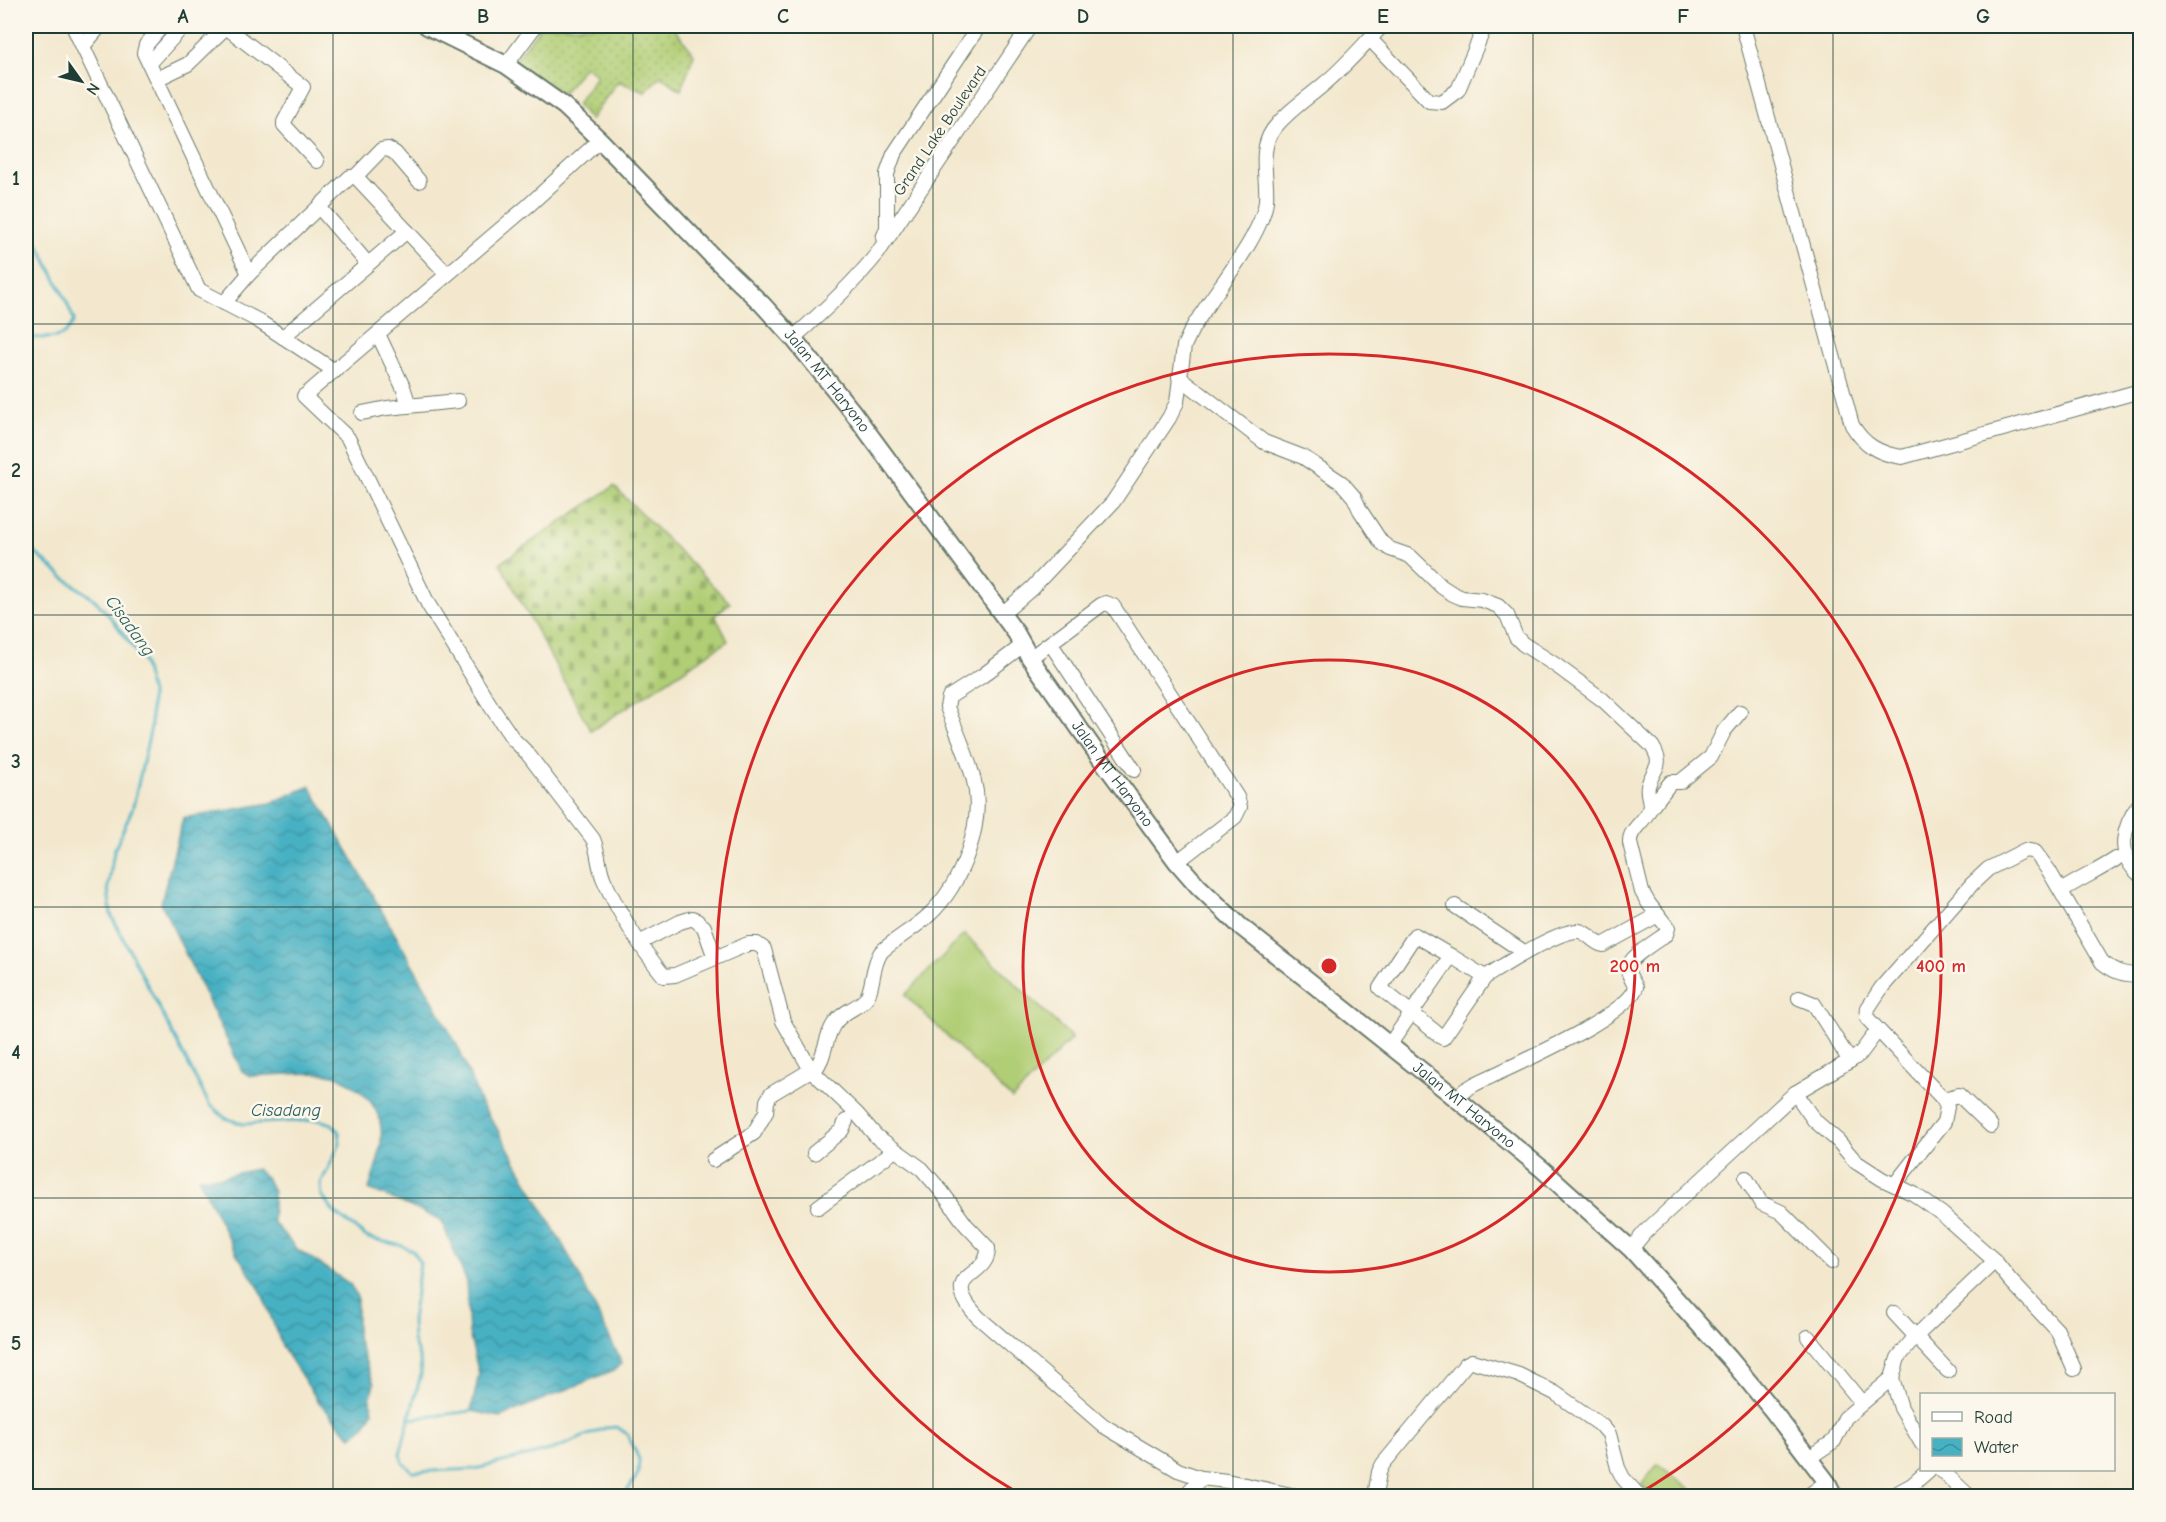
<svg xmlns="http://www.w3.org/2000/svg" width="2166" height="1522" font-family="'Comic Neue',sans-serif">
	<defs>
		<pattern id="grass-dots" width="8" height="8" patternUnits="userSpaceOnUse" patternTransform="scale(1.5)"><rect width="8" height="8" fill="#b0ce75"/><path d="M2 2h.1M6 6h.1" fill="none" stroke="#8fa861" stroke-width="1.8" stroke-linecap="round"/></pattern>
		<pattern id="cemetery-stones" width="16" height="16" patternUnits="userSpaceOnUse" patternTransform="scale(1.5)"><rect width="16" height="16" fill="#b0ce75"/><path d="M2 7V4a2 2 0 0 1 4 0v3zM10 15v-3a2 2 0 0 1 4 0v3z" fill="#8fa861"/></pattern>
		<pattern id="water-waves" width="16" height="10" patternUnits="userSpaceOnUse" patternTransform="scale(1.5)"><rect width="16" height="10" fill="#46b1c3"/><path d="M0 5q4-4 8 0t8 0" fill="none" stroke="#3a919f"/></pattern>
	</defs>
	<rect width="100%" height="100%" fill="#fbf7ec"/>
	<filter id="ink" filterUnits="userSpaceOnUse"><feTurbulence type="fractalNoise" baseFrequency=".0167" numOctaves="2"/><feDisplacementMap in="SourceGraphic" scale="12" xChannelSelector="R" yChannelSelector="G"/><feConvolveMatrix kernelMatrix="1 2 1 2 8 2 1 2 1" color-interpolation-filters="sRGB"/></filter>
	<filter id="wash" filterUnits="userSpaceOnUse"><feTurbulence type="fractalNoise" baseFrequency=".008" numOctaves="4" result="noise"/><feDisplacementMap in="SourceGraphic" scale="24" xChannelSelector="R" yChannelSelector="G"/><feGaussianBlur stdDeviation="1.35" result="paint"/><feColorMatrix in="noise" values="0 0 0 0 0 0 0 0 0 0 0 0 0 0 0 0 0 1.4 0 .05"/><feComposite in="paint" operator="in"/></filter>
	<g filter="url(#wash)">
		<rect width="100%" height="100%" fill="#f3e8ce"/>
		<path fill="url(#grass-dots)" stroke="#688654" stroke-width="1.5" d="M541 26H672L694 54 681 90 660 76 645 92 618 81 590 120 577 104 597 75 585 66 561 95 514 62Z"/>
		<path fill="url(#cemetery-stones)" stroke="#688654" stroke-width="1.5" d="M614 486 730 603 715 615 728 641 591 731 500 563Z"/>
		<g fill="#b0ce75" stroke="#688654" stroke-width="1.5">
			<path d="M964 934 1072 1038 1012 1099 905 995Z"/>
			<path d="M1658 1464 1698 1495 1700 1496H1656L1641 1485Z"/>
		</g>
		<g fill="url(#water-waves)" stroke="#32777c" stroke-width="1.5">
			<path d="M310 786 426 988 459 1049 481 1104 495 1125 572 1261 622 1363 614 1370 500 1417 471 1411 479 1374 469 1333 466 1280 441 1220 369 1189C381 1152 394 1116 357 1089 350 1083 338 1075 329 1074 307 1071 273 1076 250 1076L242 1071 161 903 183 818 271 803Z"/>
			<path d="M256 1169 266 1177 273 1192V1222L296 1248 350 1284 357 1297V1338L374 1384 370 1398 373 1412 364 1427 351 1437 318 1401 282 1346 261 1291 233 1248 198 1177H221Z"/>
		</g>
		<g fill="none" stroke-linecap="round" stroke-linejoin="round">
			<g stroke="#46b1c3" stroke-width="3">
				<path d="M26 220 65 298 74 320C64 344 48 336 26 338"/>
				<path d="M26 545 63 577 95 600 113 620 143 661 151 693V727L133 807 114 851 108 888 111 915 209 1104 225 1118 243 1124 319 1120 332 1124 339 1132 340 1144 321 1183 322 1196 334 1212 368 1238 403 1246 414 1252 420 1263 412 1321 413 1341 420 1359 421 1374 400 1454 403 1463 413 1472 475 1469 554 1449 605 1428 617 1427 627 1434 639 1459 638 1474 624 1496"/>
				<path d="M410 1419 471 1411"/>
			</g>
		</g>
	</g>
	<g filter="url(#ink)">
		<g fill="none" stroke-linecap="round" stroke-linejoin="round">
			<g stroke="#69796a" stroke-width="16">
				<g id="minor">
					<path d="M73 26 199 290 257 320 335 371"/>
					<path d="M162 26 146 45 144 53 249 274"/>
					<path d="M1743 26 1852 425C1864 445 1879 454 1902 457L2140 391"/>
					<path d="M226 27 303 87 284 122V125L317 161"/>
					<path d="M1370 39 1429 101 1442 102 1458 90 1485 26"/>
					<path d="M84 45 100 26"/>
					<path d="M150 63 183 26"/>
					<path d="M506 65 535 26"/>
					<path d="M157 79 188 64 227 26"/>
					<path d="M355 177 381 150 388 149 395 153 419 181"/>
					<path d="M319 207 368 264"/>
					<path d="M883 238 887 228V174L894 154 979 26"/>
					<path d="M224 303 249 274 350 177H355L359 180 447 274"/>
					<path d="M378 334 403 387 409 405"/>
					<path d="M283 337 407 231"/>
					<path d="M793 338C823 312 852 285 877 254L1030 26"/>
					<path d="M1179 377 1264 442 1303 457 1342 483 1354 497 1360 510 1381 542 1390 549 1410 556 1442 587 1453 594 1462 598 1482 600 1498 606 1507 615 1516 637 1523 644 1557 666 1603 700 1652 746C1665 767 1653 767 1648 786 1646 794 1652 802 1649 810 1644 823 1629 829 1630 843L1642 892 1649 904 1668 928 1666 934C1658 940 1626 959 1628 969 1628 975 1633 982 1636 987 1628 1017 1505 1069 1475 1084L1465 1090 1456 1100"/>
					<path d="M308 393 529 205 600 140"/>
					<path d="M304 396 348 438 428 604 492 708 513 739 527 753 593 839C599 852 598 867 604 880 619 913 641 948 664 976L675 975 748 944H757L764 949 783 1021 811 1070 857 1114 876 1136 922 1169 942 1192 966 1225 988 1248C989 1280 936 1271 978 1317L1104 1426 1178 1470 1201 1478 1227 1481 1296 1496"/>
					<path d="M362 413 387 408 458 401"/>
					<path d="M1002 614 1032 588 1113 502 1169 418 1177 402 1184 346 1191 331C1210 296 1262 238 1266 201 1268 177 1258 151 1273 130 1287 111 1307 99 1324 84 1345 67 1363 45 1382 26"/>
					<path d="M1051 644 1134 770"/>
					<path d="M1030 658 1101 605 1106 603 1113 606 1237 797 1240 807 1235 817 1177 862"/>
					<path d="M2140 803C2123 826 2115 854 2140 875"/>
					<path d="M1649 810 1671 782H1680L1711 757 1724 731 1740 712"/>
					<path d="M2061 891C2079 879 2098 871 2116 859"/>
					<path d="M1455 906 1524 952"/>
					<path d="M641 942 680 922 693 918 704 927 715 958"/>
					<path d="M1451 956 1415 935 1380 988 1443 1038 1485 977"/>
					<path d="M1799 998 1814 1004 1850 1061"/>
					<path d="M1390 1044 1451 956 1485 977C1503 966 1559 929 1579 931 1588 932 1593 943 1603 945L1658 915"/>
					<path d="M814 1071C826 1057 824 1039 834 1024 844 1009 862 1007 867 997 874 985 871 968 881 952 896 938 914 929 929 915 961 885 985 824 974 781 968 756 956 731 947 707L949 697 982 676 1023 645"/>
					<path d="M1795 1093 1814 1120 1838 1141 1856 1162 1882 1179 1914 1194 1942 1214 1995 1261 2010 1280 2057 1330 2074 1369"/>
					<path d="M1943 1099 1959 1095 1991 1126"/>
					<path d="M814 1153 842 1130 846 1121"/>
					<path d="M713 1160 754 1133 766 1112 767 1101 771 1094 811 1070"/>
					<path d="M1746 1178 1761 1203 1781 1212 1831 1262"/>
					<path d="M1895 1184 1944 1122 1947 1107 1943 1099 1867 1018 1868 1008 1882 987 1972 884 1988 869 2025 850 2035 852 2049 871 2102 962C2114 972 2124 975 2140 975"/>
					<path d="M818 1207 895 1150"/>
					<path d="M1631 1249 1645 1232 1795 1093 1853 1059 1860 1054 1878 1030"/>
					<path d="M1894 1313 1948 1371"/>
					<path d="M1808 1337 1862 1403"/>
					<path d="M1922 1444 1901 1408 1892 1378 1898 1358 1915 1337 1995 1261"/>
					<path d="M1809 1458 1834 1441 1845 1418 1892 1378"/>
					<path d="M1941 1470 1969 1496"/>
					<path d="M1185 1496 1201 1478"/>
					<path d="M1375 1496 1379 1472 1383 1464 1466 1364 1472 1361 1519 1375 1555 1393 1602 1426 1609 1434 1618 1468 1623 1478 1639 1496"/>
					<path d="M1808 1496 1827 1482"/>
					<path d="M1892 1496 1912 1485 1929 1470"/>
				</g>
			</g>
			<g stroke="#69796a" stroke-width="20">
				<g id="major">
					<path id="s1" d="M427 26 506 65 564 106 600 140 712 256 762 304 793 338 852 411 1016 633 1030 658 1096 752 1177 862 1198 886 1240 926 1447 1091 1542 1169 1631 1249 1730 1359 1772 1410 1827 1482 1834 1496"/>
				</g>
			</g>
			<use href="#minor" stroke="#fff" stroke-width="14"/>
			<use href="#major" stroke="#fff" stroke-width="16"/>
		</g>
	</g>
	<path fill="none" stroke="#1f3d34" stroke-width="1.5" stroke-opacity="0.55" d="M333 26V1496M633 26V1496M933 26V1496M1233 26V1496M1533 26V1496M1833 26V1496M26 324H2140M26 615H2140M26 907H2140M26 1198H2140"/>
	<g fill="none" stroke="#d62828" stroke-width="3">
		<circle cx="1329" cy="966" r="306"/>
		<path d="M1023 1496A612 612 0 1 1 1635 1496"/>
	</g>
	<g text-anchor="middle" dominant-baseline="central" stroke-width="5" stroke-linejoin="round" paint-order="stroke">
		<g font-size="16" fill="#1f3d34" stroke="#fbf7ec">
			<text transform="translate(940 131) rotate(-56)">Grand Lake Boulevard</text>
			<text stroke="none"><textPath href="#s1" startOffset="540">Jalan MT Haryono</textPath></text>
			<text stroke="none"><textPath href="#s1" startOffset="1026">Jalan MT Haryono</textPath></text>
			<text stroke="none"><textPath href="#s1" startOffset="1512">Jalan MT Haryono</textPath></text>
		</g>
		<g font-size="18" font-style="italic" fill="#2b605f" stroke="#fbf7ec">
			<text transform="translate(130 626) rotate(54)">Cisadang</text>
			<text x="286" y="1110">Cisadang</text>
		</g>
	</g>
	<circle cx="1329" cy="966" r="9" fill="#d62828" stroke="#fbf7ec" stroke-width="3"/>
	<g font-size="18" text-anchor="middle" font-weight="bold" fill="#d62828" stroke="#fbf7ec" stroke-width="5" stroke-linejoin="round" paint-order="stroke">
		<text x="1635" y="972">200 m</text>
		<text x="1941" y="972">400 m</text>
	</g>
	<rect width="2166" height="1522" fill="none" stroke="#fbf7ec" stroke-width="66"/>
	<rect x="1920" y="1393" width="195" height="78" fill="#fbf7ec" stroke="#a3ada2" stroke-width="1.5"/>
	<rect x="1932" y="1412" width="30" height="9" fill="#ffffff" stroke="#a3ada2" stroke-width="1.5"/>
	<text x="1974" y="1423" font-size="18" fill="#1f3d34">Road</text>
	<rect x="1932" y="1438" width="30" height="18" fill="url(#water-waves)" stroke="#a3ada2" stroke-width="1.5"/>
	<text x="1974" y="1453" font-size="18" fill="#1f3d34">Water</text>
	<g transform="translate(81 81) rotate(124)" stroke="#fbf7ec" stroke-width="4.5" paint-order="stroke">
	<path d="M0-4.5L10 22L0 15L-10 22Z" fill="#1f3d34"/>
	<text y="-9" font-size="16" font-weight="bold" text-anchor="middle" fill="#1f3d34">N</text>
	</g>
	<rect x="33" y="33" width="2100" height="1456" fill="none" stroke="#1f3d34" stroke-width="2"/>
	<g font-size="20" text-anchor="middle" font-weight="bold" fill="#1f3d34">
		<text x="183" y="23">A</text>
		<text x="483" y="23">B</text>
		<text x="783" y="23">C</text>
		<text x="1083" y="23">D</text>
		<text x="1383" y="23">E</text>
		<text x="1683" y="23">F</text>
		<text x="1983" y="23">G</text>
		<text x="16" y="185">1</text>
		<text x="16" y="477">2</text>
		<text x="16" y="768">3</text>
		<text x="16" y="1059">4</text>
		<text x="16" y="1350">5</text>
	</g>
</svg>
